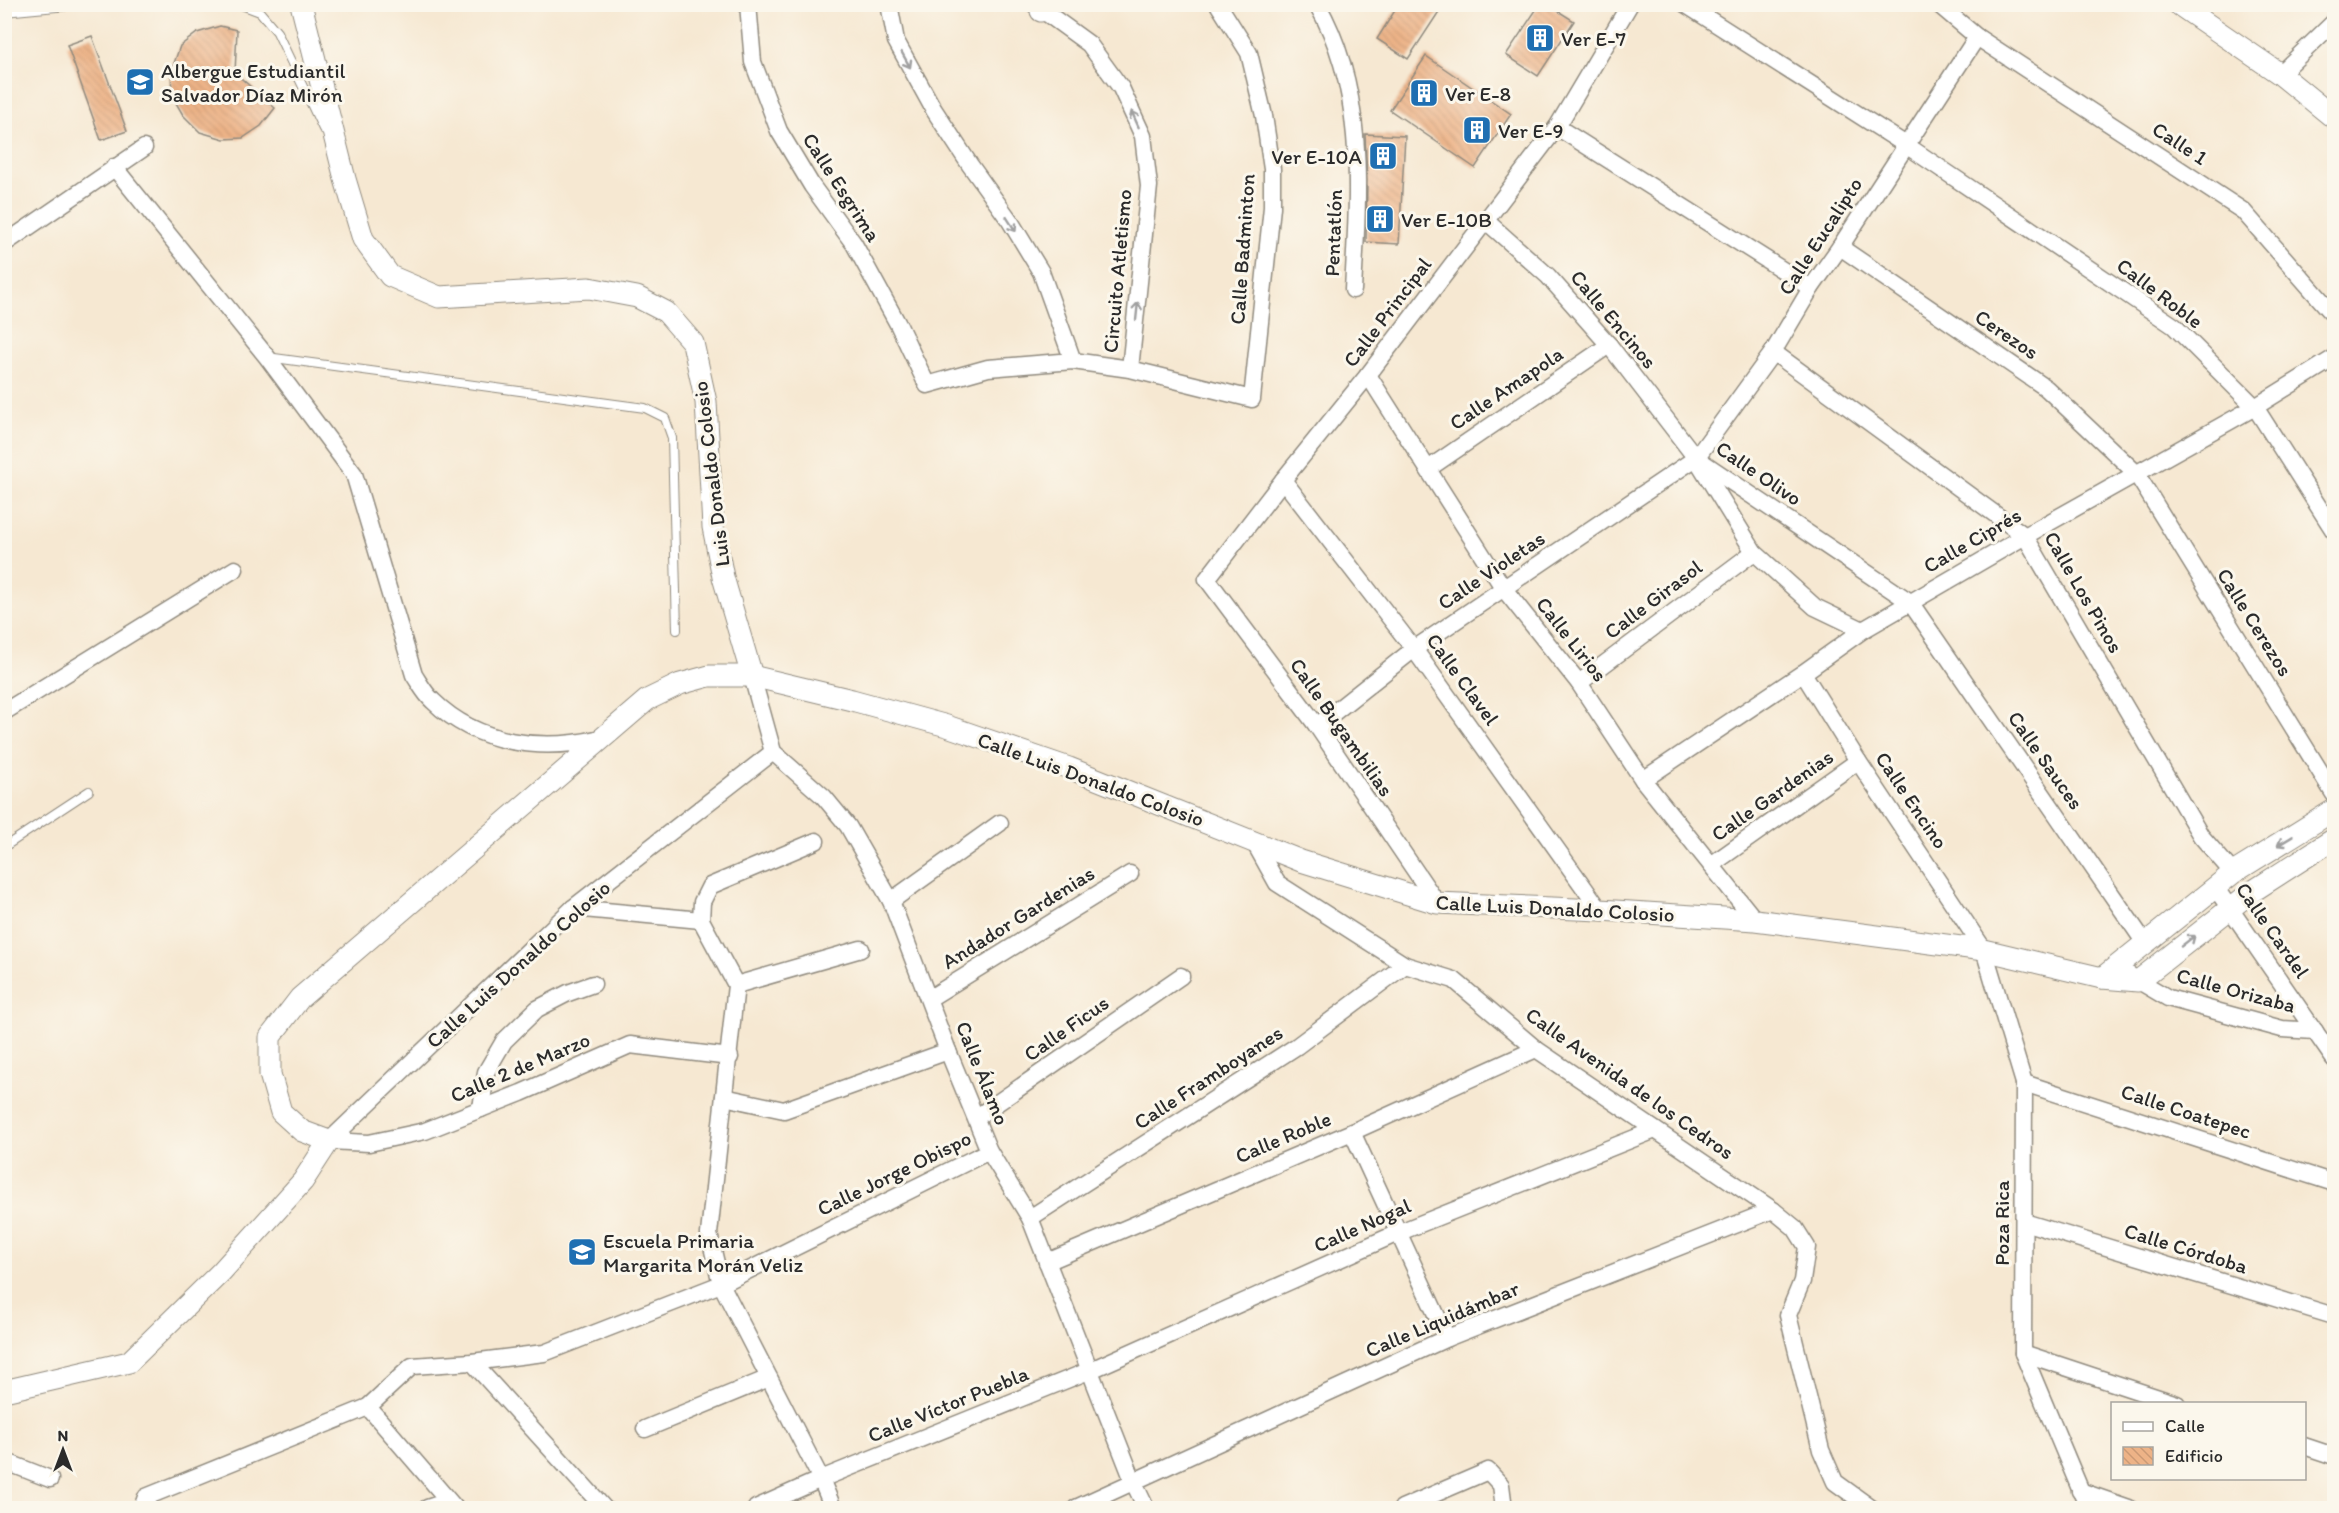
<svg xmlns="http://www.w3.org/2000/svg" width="2339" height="1513" font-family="Itim,sans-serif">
	<defs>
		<pattern id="building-back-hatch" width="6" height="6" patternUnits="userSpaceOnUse" patternTransform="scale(1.5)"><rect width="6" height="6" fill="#edb387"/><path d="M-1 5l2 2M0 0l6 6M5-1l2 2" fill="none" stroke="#cb9a75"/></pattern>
	</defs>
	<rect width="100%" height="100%" fill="#fbf7ec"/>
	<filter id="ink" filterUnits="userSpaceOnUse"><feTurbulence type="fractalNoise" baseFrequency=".0167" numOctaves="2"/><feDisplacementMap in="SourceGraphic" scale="12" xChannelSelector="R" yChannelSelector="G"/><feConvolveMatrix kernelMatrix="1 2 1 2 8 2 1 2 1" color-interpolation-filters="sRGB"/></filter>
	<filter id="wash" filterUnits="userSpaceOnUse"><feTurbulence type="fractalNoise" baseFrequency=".008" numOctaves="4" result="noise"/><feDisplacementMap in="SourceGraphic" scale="24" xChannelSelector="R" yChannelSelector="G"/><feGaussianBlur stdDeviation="1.35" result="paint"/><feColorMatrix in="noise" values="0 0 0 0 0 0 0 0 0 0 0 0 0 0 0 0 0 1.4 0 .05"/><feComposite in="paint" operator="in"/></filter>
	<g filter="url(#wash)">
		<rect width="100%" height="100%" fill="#f6e8d2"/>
		<g id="blocks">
			<g fill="url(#building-back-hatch)">
				<path d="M1399 4H1444L1408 59 1377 39Z"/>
				<path d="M1540 4H1547L1574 21 1538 76 1506 55Z"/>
				<path d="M220 26 237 30 235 73 275 108 261 126 243 138 224 139 200 132 183 115 172 96 171 72 180 46 197 33Z"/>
				<path d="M92 36 127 131 101 140 67 45Z"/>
				<path d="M1426 56 1511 114 1475 168 1390 110Z"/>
				<path d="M1365 134 1405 136 1399 244 1366 242 1367 180Z"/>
			</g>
		</g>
	</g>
	<g filter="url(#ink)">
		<use href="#blocks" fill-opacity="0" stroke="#908a7e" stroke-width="1.5"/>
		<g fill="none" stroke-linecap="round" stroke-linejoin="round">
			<g stroke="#908a7e" stroke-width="10">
				<g id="service">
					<path d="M239 4 260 12 277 32 323 129"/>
					<path d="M4 12 88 4"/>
					<path d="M267 357 645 408 665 418 672 438 677 630"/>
					<path d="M4 847 89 791"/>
				</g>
			</g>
			<g stroke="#908a7e" stroke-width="19">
				<g id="minor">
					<path d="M748 4 753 62 779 131 812 186 854 244 899 326 927 385 988 368 1073 361 1130 369 1252 399 1272 207V169L1264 116 1249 53 1218 4"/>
					<path d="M889 4 896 41 934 110 970 165 1010 221 1041 272 1073 361"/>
					<path d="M1034 4 1089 44 1121 88 1143 136 1149 186 1130 369"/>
					<path d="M1317 4C1367 91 1358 195 1353 290"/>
					<path d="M1685 4 1906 145 2174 326 2255 407 2334 531"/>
					<path d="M1938 4 1977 37 2243 211 2334 315"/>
					<path d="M2280 74 2334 22"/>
					<path d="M1557 127 1811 288"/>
					<path d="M114 167 267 357 354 474 414 675C420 684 425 694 433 701 478 745 543 752 601 738"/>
					<path d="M1485 220 1548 276 1609 345 1696 458 1754 552 1815 607 1863 630"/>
					<path d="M4 244 144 148"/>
					<path d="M1840 247 2046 388 2136 473 2334 794"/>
					<path d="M1773 352 2025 536 2201 836 2233 873"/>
					<path d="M1368 375 1504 589 1579 683 1643 780 1755 920"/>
					<path d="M1696 458 1910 602 2145 943"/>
					<path d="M1428 469 1609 345"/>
					<path d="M1283 480 1414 649 1600 910"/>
					<path d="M1803 673 1858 761 1984 950 2024 1083 2023 1353 2088 1508"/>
					<path d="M752 676 773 752 824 797 848 826 891 901 948 1051 989 1151 1030 1218 1134 1483 1146 1508"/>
					<path d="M1579 683 1754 552"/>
					<path d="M4 712 235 569"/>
					<path d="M1317 726 1414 649 1696 458 1773 352 1811 288 1840 247 1977 37"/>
					<path d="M1643 780 1803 673 1863 630 2025 536 2255 407 2334 358"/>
					<path d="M1253 840 1277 883 1405 965 1454 980 1536 1049 1773 1210 1795 1228 1807 1247 1802 1281 1788 1315 1821 1450 1835 1482 1871 1508"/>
					<path d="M1711 865 1858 761"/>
					<path d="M2215 887 2334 1059"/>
					<path d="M891 901 1000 823"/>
					<path d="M1437 903 1317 726 1207 579 1283 480 1368 375 1557 127 1630 4"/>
					<path d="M573 908 701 920"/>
					<path d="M701 920 736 985 709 1234 721 1284 821 1479 833 1508"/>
					<path d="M701 920 702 902 710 886 816 841"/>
					<path d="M2129 975 2168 998 2282 1029 2315 1031"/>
					<path d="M736 985 861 949"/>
					<path d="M930 998 1130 874"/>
					<path d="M2024 1083 2334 1183"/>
					<path d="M724 1097 784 1110 948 1051"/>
					<path d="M481 1109 486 1072 504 1041 537 1009 568 993 593 984"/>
					<path d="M977 1117 1181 976"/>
					<path d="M1352 1132 1447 1338"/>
					<path d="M329 1141 573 908 773 752"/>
					<path d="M329 1141 369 1143 425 1131 521 1093 630 1045 730 1057"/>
					<path d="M1030 1218 1297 1046 1405 965"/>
					<path d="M2024 1222 2334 1316"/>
					<path d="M1047 1262 1352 1132 1536 1049"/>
					<path d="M2023 1353 2177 1404"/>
					<path d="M472 1362 604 1508"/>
					<path d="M368 1407 455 1508"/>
					<path d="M645 1429 769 1378"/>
					<path d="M2304 1446 2334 1456"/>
					<path d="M4 1461 50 1479"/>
					<path d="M2080 1491 2129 1508"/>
					<path d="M142 1508 146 1497 368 1407 412 1366 472 1362 544 1353 721 1284 989 1151"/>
					<path d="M427 1508 448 1501"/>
					<path d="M756 1508 821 1479 1091 1370 1400 1232 1655 1130"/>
					<path d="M1076 1508 1447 1338 1773 1210"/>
					<path d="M1402 1508 1488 1471 1501 1485 1504 1508"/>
				</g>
			</g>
			<g stroke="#908a7e" stroke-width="23">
				<g id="tertiary">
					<path d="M301 4 345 179 363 239 390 276 439 297 589 288 637 297 666 312 693 343 706 402 713 527 723 577 752 676"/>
					<path d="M2178 4 2280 74 2334 118"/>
					<path d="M1041 11 1042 4"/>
					<path d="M2102 978 2233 873 2334 810"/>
					<path d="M4 1391 129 1362 221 1272 303 1181 329 1141 302 1131 281 1112 270 1074V1037L300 998 647 700 680 684 709 676H752L852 700 947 726 1069 768 1301 861 1437 903 1600 910 1755 920 1984 950 2102 978 2138 981 2250 893 2334 839"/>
				</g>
			</g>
			<use href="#service" stroke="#fff" stroke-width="8"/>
			<use href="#minor" stroke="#fff" stroke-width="16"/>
			<use href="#tertiary" stroke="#fff" stroke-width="21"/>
		</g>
		<defs><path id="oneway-shaft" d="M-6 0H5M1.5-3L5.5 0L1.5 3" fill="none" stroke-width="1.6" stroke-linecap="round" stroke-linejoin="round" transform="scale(1.5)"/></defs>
		<g stroke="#a0a0a0">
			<use href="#oneway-shaft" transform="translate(906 60) rotate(61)"/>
			<use href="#oneway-shaft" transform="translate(1135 119) rotate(-114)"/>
			<use href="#oneway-shaft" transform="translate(1011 224) rotate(57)"/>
			<use href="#oneway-shaft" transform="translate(1137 311) rotate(-84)"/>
			<use href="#oneway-shaft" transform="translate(2285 841) rotate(149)"/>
			<use href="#oneway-shaft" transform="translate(2188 941) rotate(-38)"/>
		</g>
	</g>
	<defs>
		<g id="building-square" transform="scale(1.5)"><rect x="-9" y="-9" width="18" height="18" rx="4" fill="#1f6fb2" stroke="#fbf7ec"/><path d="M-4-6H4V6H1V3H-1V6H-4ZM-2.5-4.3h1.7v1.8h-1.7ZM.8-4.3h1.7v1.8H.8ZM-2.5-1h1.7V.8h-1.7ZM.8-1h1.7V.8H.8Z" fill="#fff"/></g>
		<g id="school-square" transform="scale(1.5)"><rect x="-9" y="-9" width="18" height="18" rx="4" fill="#1f6fb2" stroke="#fbf7ec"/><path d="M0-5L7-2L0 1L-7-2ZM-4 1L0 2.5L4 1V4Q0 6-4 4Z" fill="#fff"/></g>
	</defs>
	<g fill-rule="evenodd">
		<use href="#building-square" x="1540" y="38"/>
		<use href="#school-square" x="140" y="82"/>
		<use href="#building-square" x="1424" y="93"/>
		<use href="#building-square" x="1477" y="130"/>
		<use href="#building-square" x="1383" y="156"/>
		<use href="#building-square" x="1380" y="219"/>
		<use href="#school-square" x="582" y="1252"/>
	</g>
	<g text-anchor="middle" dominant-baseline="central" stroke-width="6" stroke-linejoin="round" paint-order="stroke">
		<g font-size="21" fill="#2b2b2b" stroke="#fbf7ec" text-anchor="start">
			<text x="1561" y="38">Ver E-7</text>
			<text x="161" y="70">Albergue Estudiantil<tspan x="161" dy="24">Salvador Díaz Mirón</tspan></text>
			<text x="1445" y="93">Ver E-8</text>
			<text x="1498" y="130">Ver E-9</text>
			<text x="1362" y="156" text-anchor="end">Ver E-10A</text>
			<text x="1401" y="219">Ver E-10B</text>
			<text x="603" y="1240">Escuela Primaria<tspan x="603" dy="24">Margarita Morán Veliz</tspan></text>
		</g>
		<g font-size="21" fill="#2b2b2b" stroke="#fbf7ec">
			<text transform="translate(2180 143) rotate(33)">Calle 1</text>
			<text transform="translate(842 187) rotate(57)">Calle Esgrima</text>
			<text transform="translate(1333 233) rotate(-88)">Pentatlón</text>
			<text transform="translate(1820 236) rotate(-57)">Calle Eucalipto</text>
			<text transform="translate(1242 249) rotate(-86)">Calle Badminton</text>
			<text transform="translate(1117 271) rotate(-85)">Circuito Atletismo</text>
			<text transform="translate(2160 293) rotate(37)">Calle Roble</text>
			<text transform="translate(1387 312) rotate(-53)">Calle Principal</text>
			<text transform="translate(1614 319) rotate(50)">Calle Encinos</text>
			<text transform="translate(2007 334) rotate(34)">Cerezos</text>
			<text transform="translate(1506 388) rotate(-34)">Calle Amapola</text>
			<text transform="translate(1759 473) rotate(34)">Calle Olivo</text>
			<text transform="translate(711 474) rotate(-97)">Luis Donaldo Colosio</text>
			<text transform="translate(1972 540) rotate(-30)">Calle Ciprés</text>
			<text transform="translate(1491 570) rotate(-34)">Calle Violetas</text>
			<text transform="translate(2084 592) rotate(60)">Calle Los Pinos</text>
			<text transform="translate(1653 599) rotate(-37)">Calle Girasol</text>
			<text transform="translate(2255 622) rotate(58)">Calle Cerezos</text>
			<text transform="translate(1572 639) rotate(52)">Calle Lirios</text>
			<text transform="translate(1463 679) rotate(54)">Calle Clavel</text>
			<text transform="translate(1342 727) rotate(55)">Calle Bugambilias</text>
			<text transform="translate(2046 760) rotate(55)">Calle Sauces</text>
			<text transform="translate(1091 779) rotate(20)">Calle Luis Donaldo Colosio</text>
			<text transform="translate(1772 795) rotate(-35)">Calle Gardenias</text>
			<text transform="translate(1912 800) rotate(56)">Calle Encino</text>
			<text transform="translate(1555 908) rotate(3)">Calle Luis Donaldo Colosio</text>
			<text transform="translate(1018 917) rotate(-32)">Andador Gardenias</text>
			<text transform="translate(2273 930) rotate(55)">Calle Cardel</text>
			<text transform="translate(518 964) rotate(-42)">Calle Luis Donaldo Colosio</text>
			<text transform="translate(2236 990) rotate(15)">Calle Orizaba</text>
			<text transform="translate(1066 1028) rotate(-35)">Calle Ficus</text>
			<text transform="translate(520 1067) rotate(-23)">Calle 2 de Marzo</text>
			<text transform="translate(983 1073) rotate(68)">Calle Álamo</text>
			<text transform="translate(1208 1077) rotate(-33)">Calle Framboyanes</text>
			<text transform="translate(1630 1083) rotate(35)">Calle Avenida de los Cedros</text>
			<text transform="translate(2186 1111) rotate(18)">Calle Coatepec</text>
			<text transform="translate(1283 1137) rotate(-23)">Calle Roble</text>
			<text transform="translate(894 1173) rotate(-26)">Calle Jorge Obispo</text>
			<text transform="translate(2001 1223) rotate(-90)">Poza Rica</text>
			<text transform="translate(1362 1225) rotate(-24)">Calle Nogal</text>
			<text transform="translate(2186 1248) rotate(17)">Calle Córdoba</text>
			<text transform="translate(1442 1319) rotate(-23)">Calle Liquidámbar</text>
			<text transform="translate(948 1404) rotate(-22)">Calle Víctor Puebla</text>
		</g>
	</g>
	<rect width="2339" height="1513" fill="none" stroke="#fbf7ec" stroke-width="24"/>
	<rect x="2111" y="1402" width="195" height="78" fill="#fbf7ec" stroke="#a8a59f" stroke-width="1.5"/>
	<rect x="2123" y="1422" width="30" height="9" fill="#ffffff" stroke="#a8a59f" stroke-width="1.5"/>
	<text x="2165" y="1432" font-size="18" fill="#2b2b2b">Calle</text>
	<rect x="2123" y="1447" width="30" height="18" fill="url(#building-back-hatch)" stroke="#a8a59f" stroke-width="1.5"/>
	<text x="2165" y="1462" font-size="18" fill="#2b2b2b">Edificio</text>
	<g transform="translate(63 1450)" stroke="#fbf7ec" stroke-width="4.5" paint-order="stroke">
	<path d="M0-4.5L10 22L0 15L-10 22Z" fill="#2b2b2b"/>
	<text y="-9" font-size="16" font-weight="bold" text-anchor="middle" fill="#2b2b2b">N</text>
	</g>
</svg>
